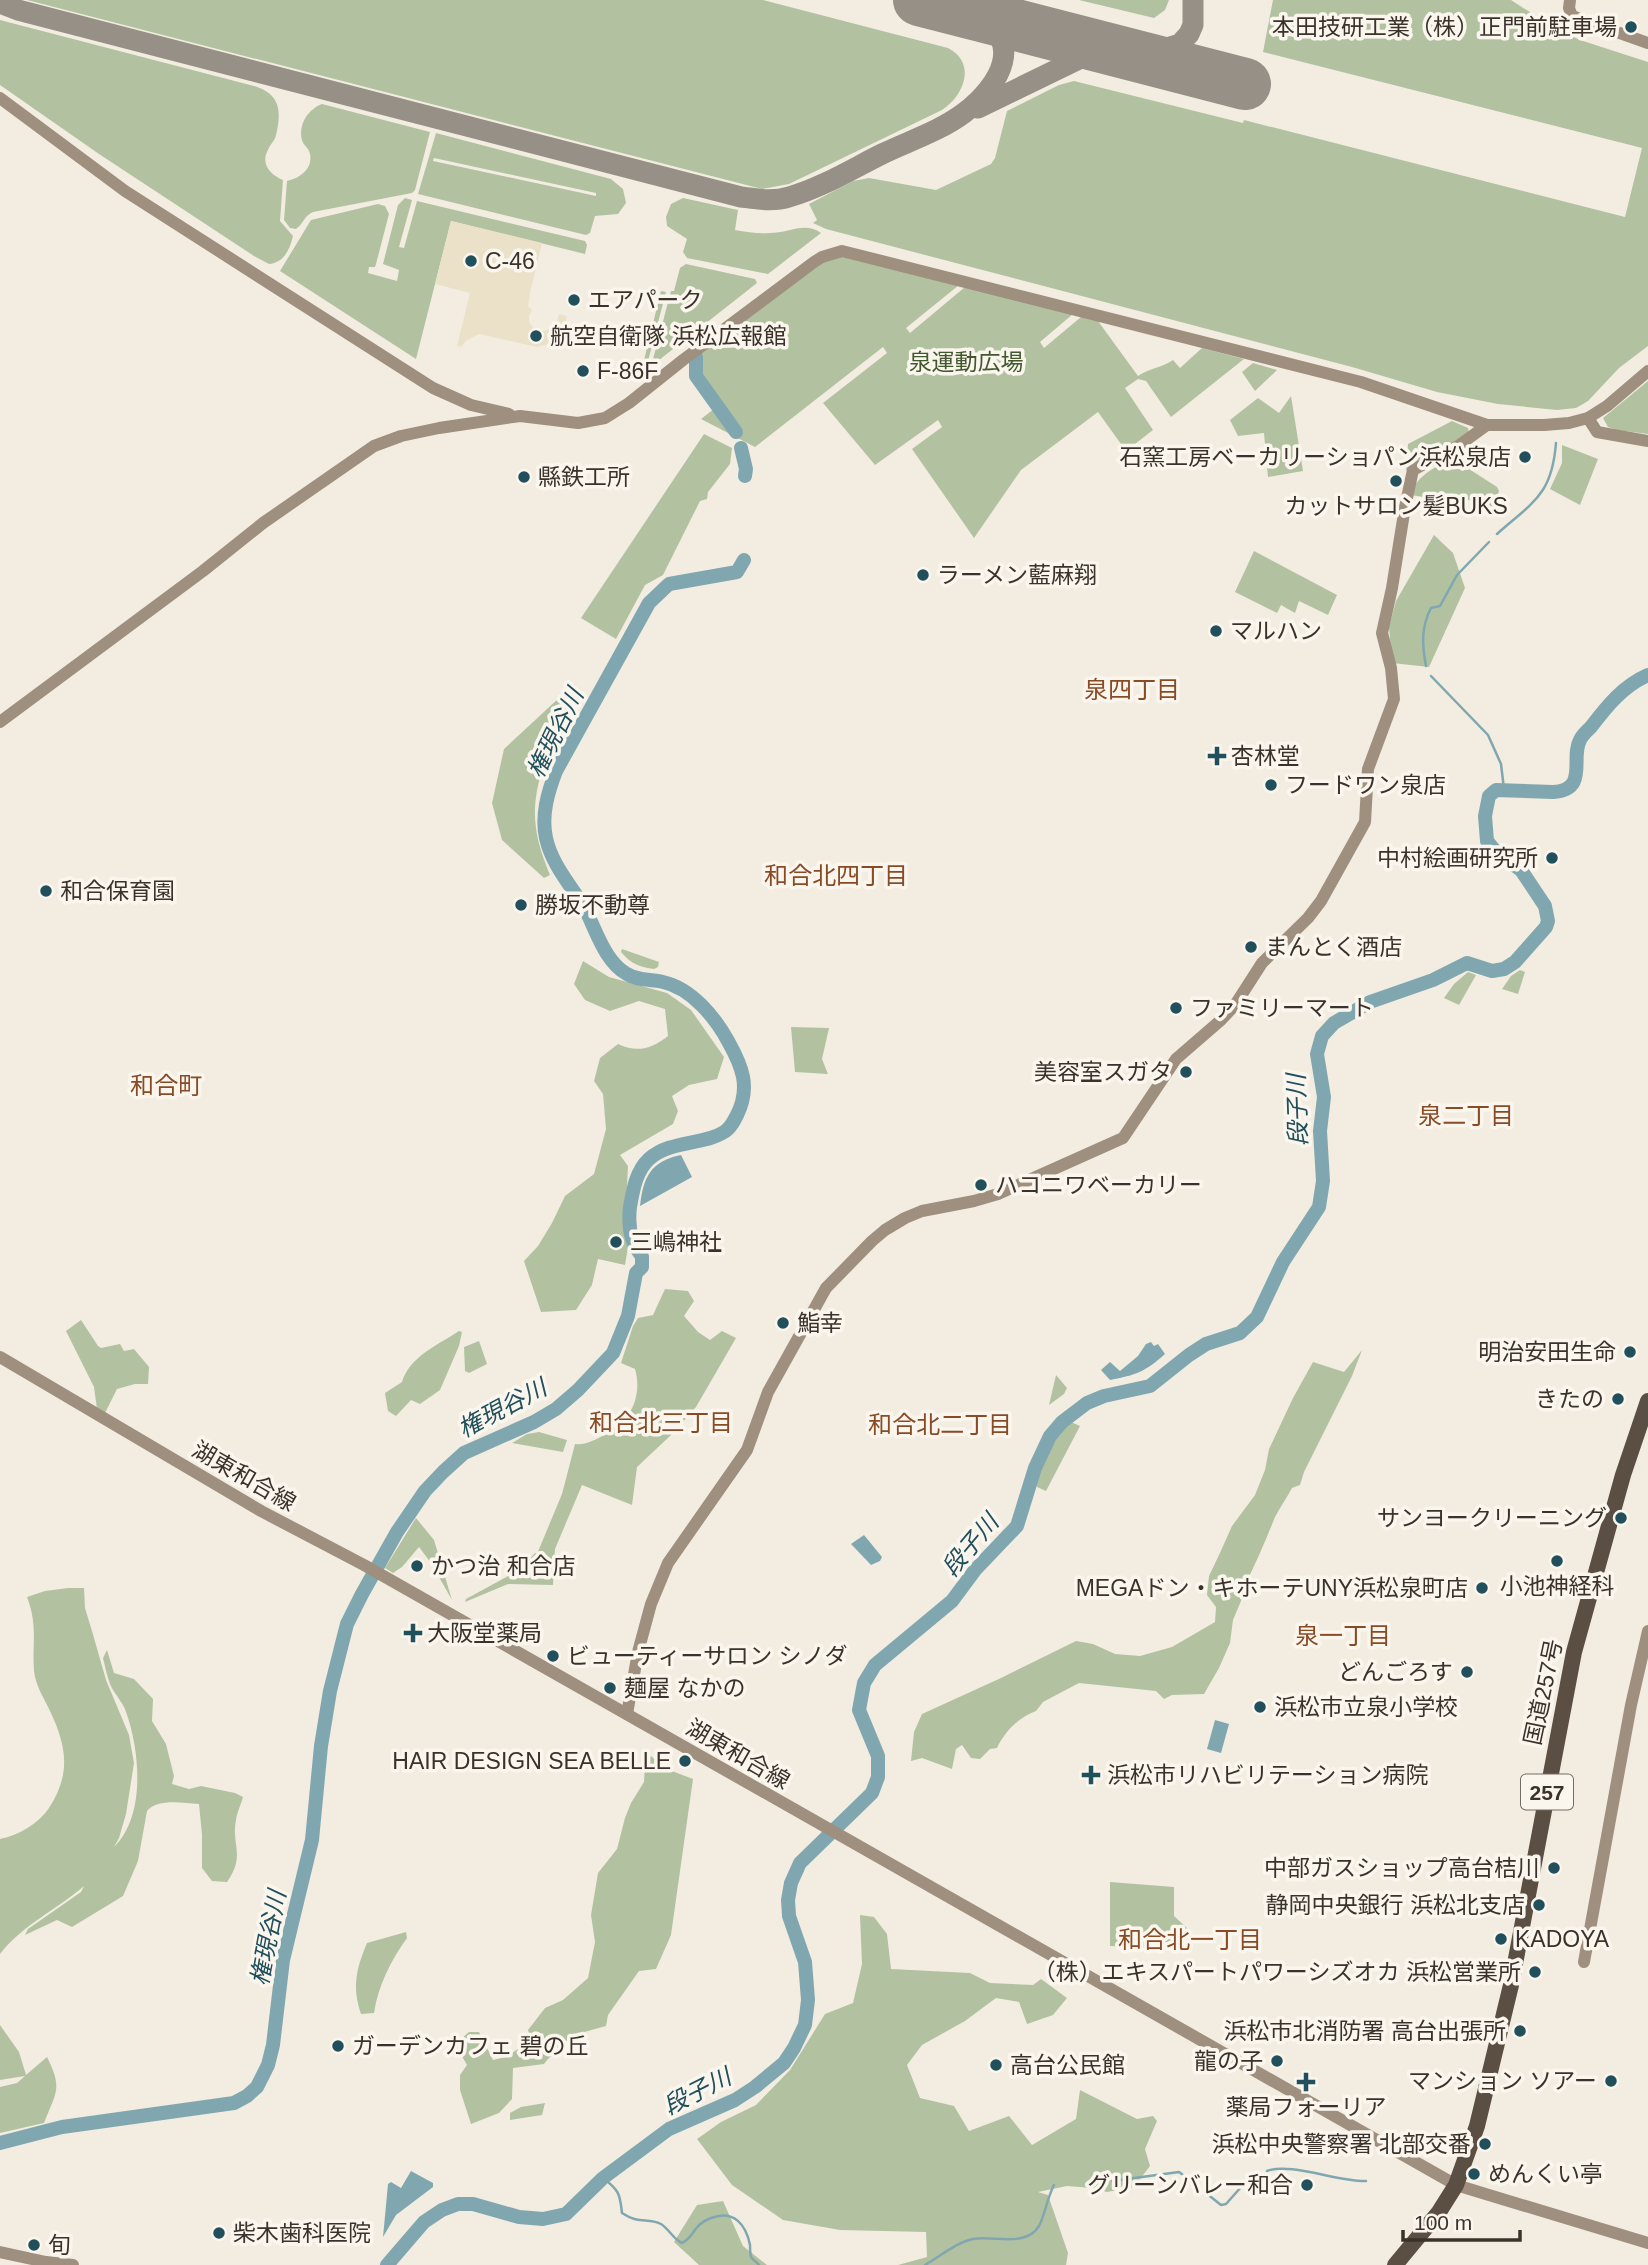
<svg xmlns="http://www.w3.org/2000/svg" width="1648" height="2265" font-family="Arial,'Noto Sans JP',sans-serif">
	<rect width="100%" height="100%" fill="#f3ede1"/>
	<g fill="#b2c2a1" fill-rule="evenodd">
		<path d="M27 0H763L948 48C977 63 964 96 942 110L789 184 762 189Z"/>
		<path d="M1079 0H1169L1165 10 1154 18Z"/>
		<path d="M1273 0H1511L1553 27 1580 40 1648 62V346L1619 368 1588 401 1576 408 1557 410 1498 404 1437 392 1352 367 826 229 813 223 817 220 809 204 853 181 869 178 936 190 991 164 995 158 1007 111 1059 85 1074 81 1243 123 1244 120 1625 217 1642 148 1263 52Z"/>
		<path d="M0 20 254 86C280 94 282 110 276 135 275 141 270 144 268 150 260 164 271 175 283 180L280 221 293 236C290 249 284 263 269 264L254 256 99 154 0 85Z"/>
		<path d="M322 104 430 132 415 190 412 193 313 212C304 216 304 223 296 229L290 228 284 220 287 181C300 178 313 169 310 154 309 148 303 145 302 140 298 125 308 109 322 104Z"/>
		<path d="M436 133 611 179 623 189 626 203 618 214 595 216 590 233 586 235 418 194ZM434 158 596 193V196L433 161Z"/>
		<path d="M405 198 412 200 399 247 404 248 417 201 585 241 587 245 585 254 451 221 416 359 280 271 311 220 378 204 385 206 389 214 376 264 375 267H369L368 273 397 281 399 270 383 264 398 205Z"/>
		<path d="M683 198 738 210 735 230C747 232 758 234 770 233 788 233 806 221 821 233L768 274 687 258 683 252 687 239 667 226 666 217 671 204Z"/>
		<path d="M834 257H849L959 285 906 328 910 333 965 287 1073 314 1040 342 1044 348 1081 317 1098 321 1138 376C1150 368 1161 368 1173 360L1180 368 1202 348 1244 359 1171 417 1146 381 1138 379 1125 388 1153 430 1126 451 1098 412 1021 470 974 538 912 449 942 427 938 420 875 465 823 403 887 353 883 347 755 447 701 419 719 405 721 400 701 372 699 353 818 263Z"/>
		<path d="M686 264 755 279 757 283 654 364 652 363 671 291H674L680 268Z"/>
		<path d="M661 291 666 292 648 361 644 360Z"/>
		<path d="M1253 363 1277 370 1255 391 1242 372Z"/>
		<path d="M1648 381V434L1617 430 1608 427 1603 418Z"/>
		<path d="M1291 396 1303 471 1268 477 1264 433 1238 436 1230 420 1258 398 1279 413Z"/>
		<path d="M1452 421 1468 428 1469 435 1418 462 1406 471 1408 444Z"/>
		<path d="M704 434 732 448 730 464 708 492 707 499 700 501 663 575 645 585 616 639 581 618Z"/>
		<path d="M1562 445 1598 459 1580 505 1550 489 1562 463Z"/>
		<path d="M1452 458 1497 487 1499 491 1494 507 1461 498 1459 503 1411 495C1416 475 1435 468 1452 458Z"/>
		<path d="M1434 535 1453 553 1465 588 1429 667 1392 663 1389 627 1396 601Z"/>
		<path d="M1254 551 1337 595 1328 615 1299 601 1295 613 1281 605 1277 613 1235 592Z"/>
		<path d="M574 684 583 692C557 730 529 781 536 828 538 844 544 860 550 875L544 878 502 840 492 803 504 749Z"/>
		<path d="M622 949 659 962 658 967 654 969C640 967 631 964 621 952Z"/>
		<path d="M583 961 609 977 667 993 691 1010 724 1057 717 1079 689 1085 672 1096 678 1111 673 1124 620 1155 628 1166 625 1224 628 1247 625 1265 598 1259 592 1285 576 1310 541 1312 524 1261 538 1246 552 1223 565 1196 594 1174 606 1129 603 1094 594 1081 600 1058 618 1044C638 1053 651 1049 668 1036L665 1009 639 1001 610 1011 585 1000 574 984Z"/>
		<path d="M1520 970 1525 972 1518 994 1502 989 1511 976Z"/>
		<path d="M1468 972 1476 975 1459 1005 1444 998 1454 984Z"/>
		<path d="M791 1027 829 1028 822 1059 828 1074 795 1072Z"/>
		<path d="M665 1289 688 1291 694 1301 684 1316 698 1332 710 1340 722 1331 736 1338 696 1407 670 1436 637 1467 632 1505 582 1485 555 1549 553 1585 508 1584 465 1602 466 1599 519 1570 535 1553 537 1554 562 1494 575 1444C590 1447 622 1426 630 1412 638 1399 639 1382 635 1369L621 1363 633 1326 638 1318 653 1315Z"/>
		<path d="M81 1320 98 1346 101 1348 120 1344 124 1351 134 1349 149 1367 148 1384H135L117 1389 105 1413 97 1409 94 1387 66 1331Z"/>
		<path d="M459 1331 462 1332 459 1346 440 1390 420 1404 411 1400 396 1416 388 1411 385 1393 402 1382C410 1356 438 1345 459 1331Z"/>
		<path d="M479 1341 487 1364 469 1373 465 1371 464 1347Z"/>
		<path d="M1362 1350 1352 1376 1304 1472 1300 1485 1292 1488C1287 1498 1280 1507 1275 1517 1266 1540 1256 1563 1245 1585L1246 1589 1233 1620 1230 1643 1219 1668 1204 1694 1172 1695 1164 1699 1156 1691 1079 1683 1043 1702 1036 1711C1019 1717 1004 1732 997 1748L990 1749 980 1759 971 1758 962 1745 956 1749 952 1769 922 1758 911 1761 914 1732 922 1714 1001 1678 1076 1641 1093 1644 1115 1654 1140 1656 1172 1647 1215 1622 1216 1607 1207 1595 1209 1576 1219 1555 1232 1526 1255 1495 1265 1470 1269 1449 1293 1398 1313 1362 1344 1372Z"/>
		<path d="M1056 1375 1067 1388 1064 1394 1049 1405Z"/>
		<path d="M1071 1422 1080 1426 1046 1491 1037 1487C1038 1462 1052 1439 1071 1422Z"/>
		<path d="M539 1432 567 1440 563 1452 512 1443 527 1434Z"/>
		<path d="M416 1518 434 1540 452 1600 431 1563 419 1547 402 1567 393 1573 385 1568Z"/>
		<path d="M68 1588H84L85 1608 92 1631 106 1680 129 1735 134 1763 126 1814 119 1838 114 1847C146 1816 140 1751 126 1712 123 1702 114 1694 110 1684 107 1676 105 1666 103 1658L107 1650 114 1673 134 1679 153 1699 152 1721 166 1744 174 1776 172 1784 189 1789 201 1786 235 1793 243 1797C241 1805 237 1812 236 1820 231 1846 246 1855 227 1882L212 1881 202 1868V1835L199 1804C184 1803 157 1798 147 1811L138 1861 123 1896 72 1927 57 1920 25 1935 28 1929 81 1892 84 1886C58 1909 22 1925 0 1954V1839C19 1835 38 1824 49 1808 71 1774 67 1747 50 1711 44 1698 36 1687 34 1671 32 1643 38 1626 27 1597L45 1591Z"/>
		<path d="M651 1756 664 1768 693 1779 671 1935 656 1969 639 1971 608 2015 606 2026 570 2036C563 2047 552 2053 544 2064L513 2068 512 2099 499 2113 471 2124 460 2090V2075L467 2065 455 2044 469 2032H479L493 2060 506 2057 531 2040 528 2030 545 2008 563 2000 588 1978 595 1942 591 1915 598 1873 617 1849 625 1818 631 1803 644 1782 645 1764Z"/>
		<path d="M1110 1882 1174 1887V1916L1189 1930 1187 1950 1110 1946Z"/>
		<path d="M860 1915 874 1917 887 1934 891 1969 970 1973 990 1983 1033 1985 1041 1979 1067 1998 1053 2015 1027 2024 1019 2002 996 1998 965 2021 922 2045 907 2065 920 2098 954 2106 969 2131 1009 2116 1032 2145 1076 2119 1080 2090 1137 2119 1153 2116 1157 2121 1145 2149 1150 2166 1134 2187 1107 2192 1092 2188 1067 2186 1038 2192 1048 2195 1068 2253 1066 2265H898L927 2257 926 2232 840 2230 783 2220 732 2185 697 2139 721 2122 756 2105 790 2070 825 2014 853 2003 862 1964Z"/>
		<path d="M406 1932 407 1938C391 1960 378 1986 374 2013L361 2014C352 1987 356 1969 367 1943Z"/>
		<path d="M0 2025 19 2052 26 2075 47 2057C63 2089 56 2092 44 2123L0 2133V2087L17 2083 25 2076 0 2080Z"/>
		<path d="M545 2103 542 2115 510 2120V2113L521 2107Z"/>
		<path d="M723 2201 743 2246 767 2265H699L674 2242 697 2205Z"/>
	</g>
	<path fill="#ebe1c9" d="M451 221 542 243 530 293 528 306 532 310 529 316V322L535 330 545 331 552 327 554 321H557L559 314 567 316 560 345 552 343 537 347 479 334 466 341 461 347 457 346 470 293 435 284Z"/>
	<g fill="#80a7b0">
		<path d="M681 1155 692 1177 640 1206C643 1177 651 1161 681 1155Z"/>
		<path d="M1151 1342 1154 1346 1158 1344 1165 1354C1145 1372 1136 1375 1110 1380L1101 1370 1110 1362 1120 1371 1138 1356 1146 1344Z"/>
		<path d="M864 1535 882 1557 880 1561 871 1565 851 1544Z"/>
		<path d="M1215 1720 1229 1724 1221 1753 1207 1749Z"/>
		<path d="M411 2171 433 2183V2187L396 2215 383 2237 388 2184 391 2182 401 2188Z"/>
	</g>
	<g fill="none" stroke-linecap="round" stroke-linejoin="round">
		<g stroke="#80a7b0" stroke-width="2.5">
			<path d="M1497 534C1533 502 1552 495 1556 443"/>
			<path d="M1426 666C1422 645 1421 627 1431 608L1440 606 1457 575 1489 542"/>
			<path d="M1431 676 1488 735 1501 764 1504 789"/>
			<path d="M1267 2171C1290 2162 1338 2182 1366 2181"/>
			<path d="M603 2178C619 2190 620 2194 622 2213 640 2225 647 2217 661 2224 669 2229 673 2239 682 2243 695 2237 692 2225 711 2218 734 2209 746 2225 750 2245 750 2249 750 2253 751 2257 753 2260 757 2262 759 2265"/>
			<path d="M1112 2181 1179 2172 1198 2186"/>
			<path d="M1206 2193 1221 2205 1226 2204 1250 2177"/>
			<path d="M925 2265C939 2257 957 2242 973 2239 993 2235 1026 2248 1039 2226 1045 2215 1047 2198 1054 2185"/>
		</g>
		<g stroke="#80a7b0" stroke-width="14">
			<path d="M696 357V376L736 432"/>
			<path d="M741 448 746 469 745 476"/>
			<path d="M0 2143 62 2127 234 2103 247 2096 257 2087 268 2065 273 2045 283 1960 312 1840 321 1746 330 1691 347 1624 362 1594 397 1532 425 1491 443 1472 464 1453 534 1422 556 1409 578 1390 613 1353 628 1316 636 1273 642 1267V1256C630 1243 628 1225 630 1207 633 1190 636 1171 649 1159 670 1140 704 1145 724 1132 730 1129 734 1121 737 1115 751 1087 742 1066 728 1041 715 1017 691 988 663 982 650 979 638 981 627 974 604 961 596 929 584 907 570 884 552 865 546 838 541 815 548 792 556 771L649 603 669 584 737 572 744 560"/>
			<path d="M387 2265 424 2222 442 2210 458 2204H473L519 2217 543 2219 566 2214 603 2178 669 2129 735 2100 755 2087 784 2063 794 2048 805 2025 808 2000 805 1962 789 1916 788 1900 791 1883 800 1863 872 1793 878 1777V1756L859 1710 864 1683 875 1665 952 1601 975 1570 1017 1526 1035 1468 1050 1436 1062 1422 1087 1403 1104 1396 1150 1386 1189 1355 1206 1344 1240 1333 1257 1317 1283 1262 1319 1207 1323 1181 1320 1131 1324 1097 1317 1054 1322 1036 1334 1023 1370 1002 1433 980 1467 963 1492 971 1504 969 1515 962 1546 927 1548 921 1545 906 1521 870 1496 852 1487 841 1485 816 1489 796 1496 790 1553 792C1589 790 1570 758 1580 740 1582 735 1587 731 1591 727 1607 706 1623 686 1648 675"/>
		</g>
		<g stroke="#969086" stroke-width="21">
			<path d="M0 3 18 10 741 197C757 199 773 202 789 197 821 188 852 169 882 154 909 141 940 131 964 113 1000 86 1028 38 972 14"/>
			<path d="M978 108 1085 56 1115 51 1153 52 1180 44 1189 34 1193 25V0"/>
		</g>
		<path stroke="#969086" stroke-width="52" d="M919 0 1245 84"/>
		<g stroke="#9f8f7e" stroke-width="12">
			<path d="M1570 0 1569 8 1572 16 1648 43"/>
			<path d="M0 98 125 191 433 388 471 405 509 414"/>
			<path d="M1588 418 1597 432 1648 441"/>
			<path d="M0 722 203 571 263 523 374 446 401 436 439 428 520 416 578 423 605 418 629 403 683 360 814 262 822 257 842 251 1361 382 1487 425H1544L1569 423 1588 418 1607 406 1648 371"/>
			<path d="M0 1357 261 1511 364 1565 1456 2185 1648 2243"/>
			<path d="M627 1714 638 1652 651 1604 668 1563 747 1450 768 1392 826 1288 872 1241 885 1230 905 1218 922 1211 974 1201 998 1194 1123 1138 1176 1059 1221 1020 1235 1005 1262 963 1308 918 1321 901 1365 822 1368 769 1394 699 1391 668 1382 633 1392 588 1405 507 1413 470 1458 446 1487 425"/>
			<path d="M1584 1962 1631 1705 1648 1631"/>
			<path d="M0 2252 46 2262 73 2265"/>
		</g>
		<path stroke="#5b4e43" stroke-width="16" d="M1395 2265 1439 2212 1456 2185 1477 2126 1511 1985 1574 1652 1623 1475 1648 1401"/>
	</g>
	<g fill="#214f5b" stroke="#faf6ee" stroke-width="2.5">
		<circle cx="1631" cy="27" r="7"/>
		<circle cx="471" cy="261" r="7"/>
		<circle cx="574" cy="300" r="7"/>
		<circle cx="536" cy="336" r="7"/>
		<circle cx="583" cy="371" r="7"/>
		<circle cx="1525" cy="457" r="7"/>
		<circle cx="524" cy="477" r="7"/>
		<circle cx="1396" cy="481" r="7"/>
		<circle cx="923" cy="575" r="7"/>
		<circle cx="1216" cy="631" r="7"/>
		<path d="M1213.5 745.5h7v7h7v7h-7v7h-7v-7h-7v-7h7z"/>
		<circle cx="1271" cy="785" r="7"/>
		<circle cx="1552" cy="858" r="7"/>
		<circle cx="46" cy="891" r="7"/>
		<circle cx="521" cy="905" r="7"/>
		<circle cx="1251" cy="947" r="7"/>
		<circle cx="1176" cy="1008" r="7"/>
		<circle cx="1186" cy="1072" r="7"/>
		<circle cx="981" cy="1185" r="7"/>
		<circle cx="616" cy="1242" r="7"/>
		<circle cx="783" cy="1323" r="7"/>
		<circle cx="1630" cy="1352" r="7"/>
		<circle cx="1618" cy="1399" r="7"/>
		<circle cx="1621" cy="1518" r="7"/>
		<circle cx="1557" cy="1561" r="7"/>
		<circle cx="417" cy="1566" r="7"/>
		<circle cx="1482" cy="1588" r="7"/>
		<path d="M409.5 1622.5h7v7h7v7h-7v7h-7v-7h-7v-7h7z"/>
		<circle cx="553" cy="1656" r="7"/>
		<circle cx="1467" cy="1672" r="7"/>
		<circle cx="610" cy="1688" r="7"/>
		<circle cx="1260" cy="1707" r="7"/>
		<circle cx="685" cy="1761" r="7"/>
		<path d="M1087.5 1764.5h7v7h7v7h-7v7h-7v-7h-7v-7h7z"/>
		<circle cx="1554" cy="1868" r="7"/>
		<circle cx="1539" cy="1905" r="7"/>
		<circle cx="1501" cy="1939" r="7"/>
		<circle cx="1535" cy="1972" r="7"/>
		<circle cx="1520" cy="2031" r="7"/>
		<circle cx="338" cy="2046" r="7"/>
		<circle cx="1277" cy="2061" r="7"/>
		<circle cx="996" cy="2065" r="7"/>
		<circle cx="1611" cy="2081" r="7"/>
		<path d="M1302.5 2071.5h7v7h7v7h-7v7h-7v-7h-7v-7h7z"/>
		<circle cx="1485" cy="2144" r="7"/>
		<circle cx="1474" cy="2174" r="7"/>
		<circle cx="1307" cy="2185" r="7"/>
		<circle cx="219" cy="2233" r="7"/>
		<circle cx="34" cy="2245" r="7"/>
	</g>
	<g text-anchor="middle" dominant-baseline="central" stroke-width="7" stroke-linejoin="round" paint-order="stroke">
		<rect fill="#faf6ee" stroke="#746d66" stroke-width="2" x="1521" y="1774.5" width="52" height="35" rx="5"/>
		<g font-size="21" font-weight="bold" fill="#3a322b">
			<text x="1547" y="1792">257</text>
		</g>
		<g font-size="23" fill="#3a322b" stroke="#faf6ee" text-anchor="start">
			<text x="1617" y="27" text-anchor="end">本田技研工業（株）正門前駐車場</text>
			<text x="485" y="261">C-46</text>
			<text x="588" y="300">エアパーク</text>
			<text x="550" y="336">航空自衛隊 浜松広報館</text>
			<text x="597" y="371">F-86F</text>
			<text x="1511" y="457" text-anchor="end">石窯工房ベーカリーショパン浜松泉店</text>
			<text x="538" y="477">縣鉄工所</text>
			<text x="1396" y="506" text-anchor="middle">カットサロン髪BUKS</text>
			<text x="937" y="575">ラーメン藍麻翔</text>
			<text x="1230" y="631">マルハン</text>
			<text x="1231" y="756">杏林堂</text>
			<text x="1285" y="785">フードワン泉店</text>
			<text x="1538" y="858" text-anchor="end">中村絵画研究所</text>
			<text x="60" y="891">和合保育園</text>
			<text x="535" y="905">勝坂不動尊</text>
			<text x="1265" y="947">まんとく酒店</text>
			<text x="1190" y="1008">ファミリーマート</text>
			<text x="1172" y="1072" text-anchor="end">美容室スガタ</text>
			<text x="995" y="1185">ハコニワベーカリー</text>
			<text x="630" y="1242">三嶋神社</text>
			<text x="797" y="1323">鮨幸</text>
			<text x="1616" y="1352" text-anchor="end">明治安田生命</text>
			<text x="1604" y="1399" text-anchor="end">きたの</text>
			<text x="1607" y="1518" text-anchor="end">サンヨークリーニング</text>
			<text x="431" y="1566">かつ治 和合店</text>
			<text x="1557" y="1586" text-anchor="middle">小池神経科</text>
			<text x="1468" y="1588" text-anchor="end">MEGAドン・キホーテUNY浜松泉町店</text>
			<text x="427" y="1633">大阪堂薬局</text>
			<text x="567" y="1656">ビューティーサロン シノダ</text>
			<text x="1453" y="1672" text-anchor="end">どんごろす</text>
			<text x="624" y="1688">麺屋 なかの</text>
			<text x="1274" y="1707">浜松市立泉小学校</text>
			<text x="671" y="1761" text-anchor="end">HAIR DESIGN SEA BELLE</text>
			<text x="1107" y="1775">浜松市リハビリテーション病院</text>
			<text x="1540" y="1868" text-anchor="end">中部ガスショップ高台桔川</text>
			<text x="1525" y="1905" text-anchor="end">静岡中央銀行 浜松北支店</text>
			<text x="1515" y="1939">KADOYA</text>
			<text x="1521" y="1972" text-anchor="end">（株）エキスパートパワーシズオカ 浜松営業所</text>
			<text x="1506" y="2031" text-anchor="end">浜松市北消防署 高台出張所</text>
			<text x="352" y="2046">ガーデンカフェ 碧の丘</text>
			<text x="1263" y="2061" text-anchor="end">龍の子</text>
			<text x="1010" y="2065">高台公民館</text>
			<text x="1597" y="2081" text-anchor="end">マンション ソアー</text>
			<text x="1306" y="2107" text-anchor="middle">薬局フォーリア</text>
			<text x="1471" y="2144" text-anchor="end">浜松中央警察署 北部交番</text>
			<text x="1488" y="2174">めんくい亭</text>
			<text x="1293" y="2185" text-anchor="end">グリーンバレー和合</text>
			<text x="233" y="2233">柴木歯科医院</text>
			<text x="48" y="2245">旬</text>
		</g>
		<g font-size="23" fill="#43582f" stroke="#faf6ee">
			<text x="966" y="362">泉運動広場</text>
		</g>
		<g font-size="23" fill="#3a322b" stroke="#faf6ee">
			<text transform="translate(244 1476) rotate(30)">湖東和合線</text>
			<text transform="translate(1543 1692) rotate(-78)">国道257号</text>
			<text transform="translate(738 1754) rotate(30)">湖東和合線</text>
		</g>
		<g font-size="24" fill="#884b26" stroke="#faf6ee">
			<text x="1132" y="689">泉四丁目</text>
			<text x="836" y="875">和合北四丁目</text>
			<text x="166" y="1085">和合町</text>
			<text x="1466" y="1115">泉二丁目</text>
			<text x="661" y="1422">和合北三丁目</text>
			<text x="940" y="1424">和合北二丁目</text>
			<text x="1343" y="1635">泉一丁目</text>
			<text x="1190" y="1939">和合北一丁目</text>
		</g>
		<g font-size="24" font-style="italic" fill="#214f5b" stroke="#faf6ee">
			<text transform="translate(555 733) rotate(-64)">権現谷川</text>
			<text transform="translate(1297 1110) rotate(-92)">段子川</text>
			<text transform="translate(502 1408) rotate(-28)">権現谷川</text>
			<text transform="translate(970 1545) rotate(-50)">段子川</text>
			<text transform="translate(268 1938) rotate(-79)">権現谷川</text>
			<text transform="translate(697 2091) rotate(-27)">段子川</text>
		</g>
	</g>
	<path d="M1403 2230v10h117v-10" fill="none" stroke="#3a322b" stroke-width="3.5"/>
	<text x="1414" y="2230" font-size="21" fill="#3a322b" stroke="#faf6ee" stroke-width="5" paint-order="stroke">100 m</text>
</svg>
